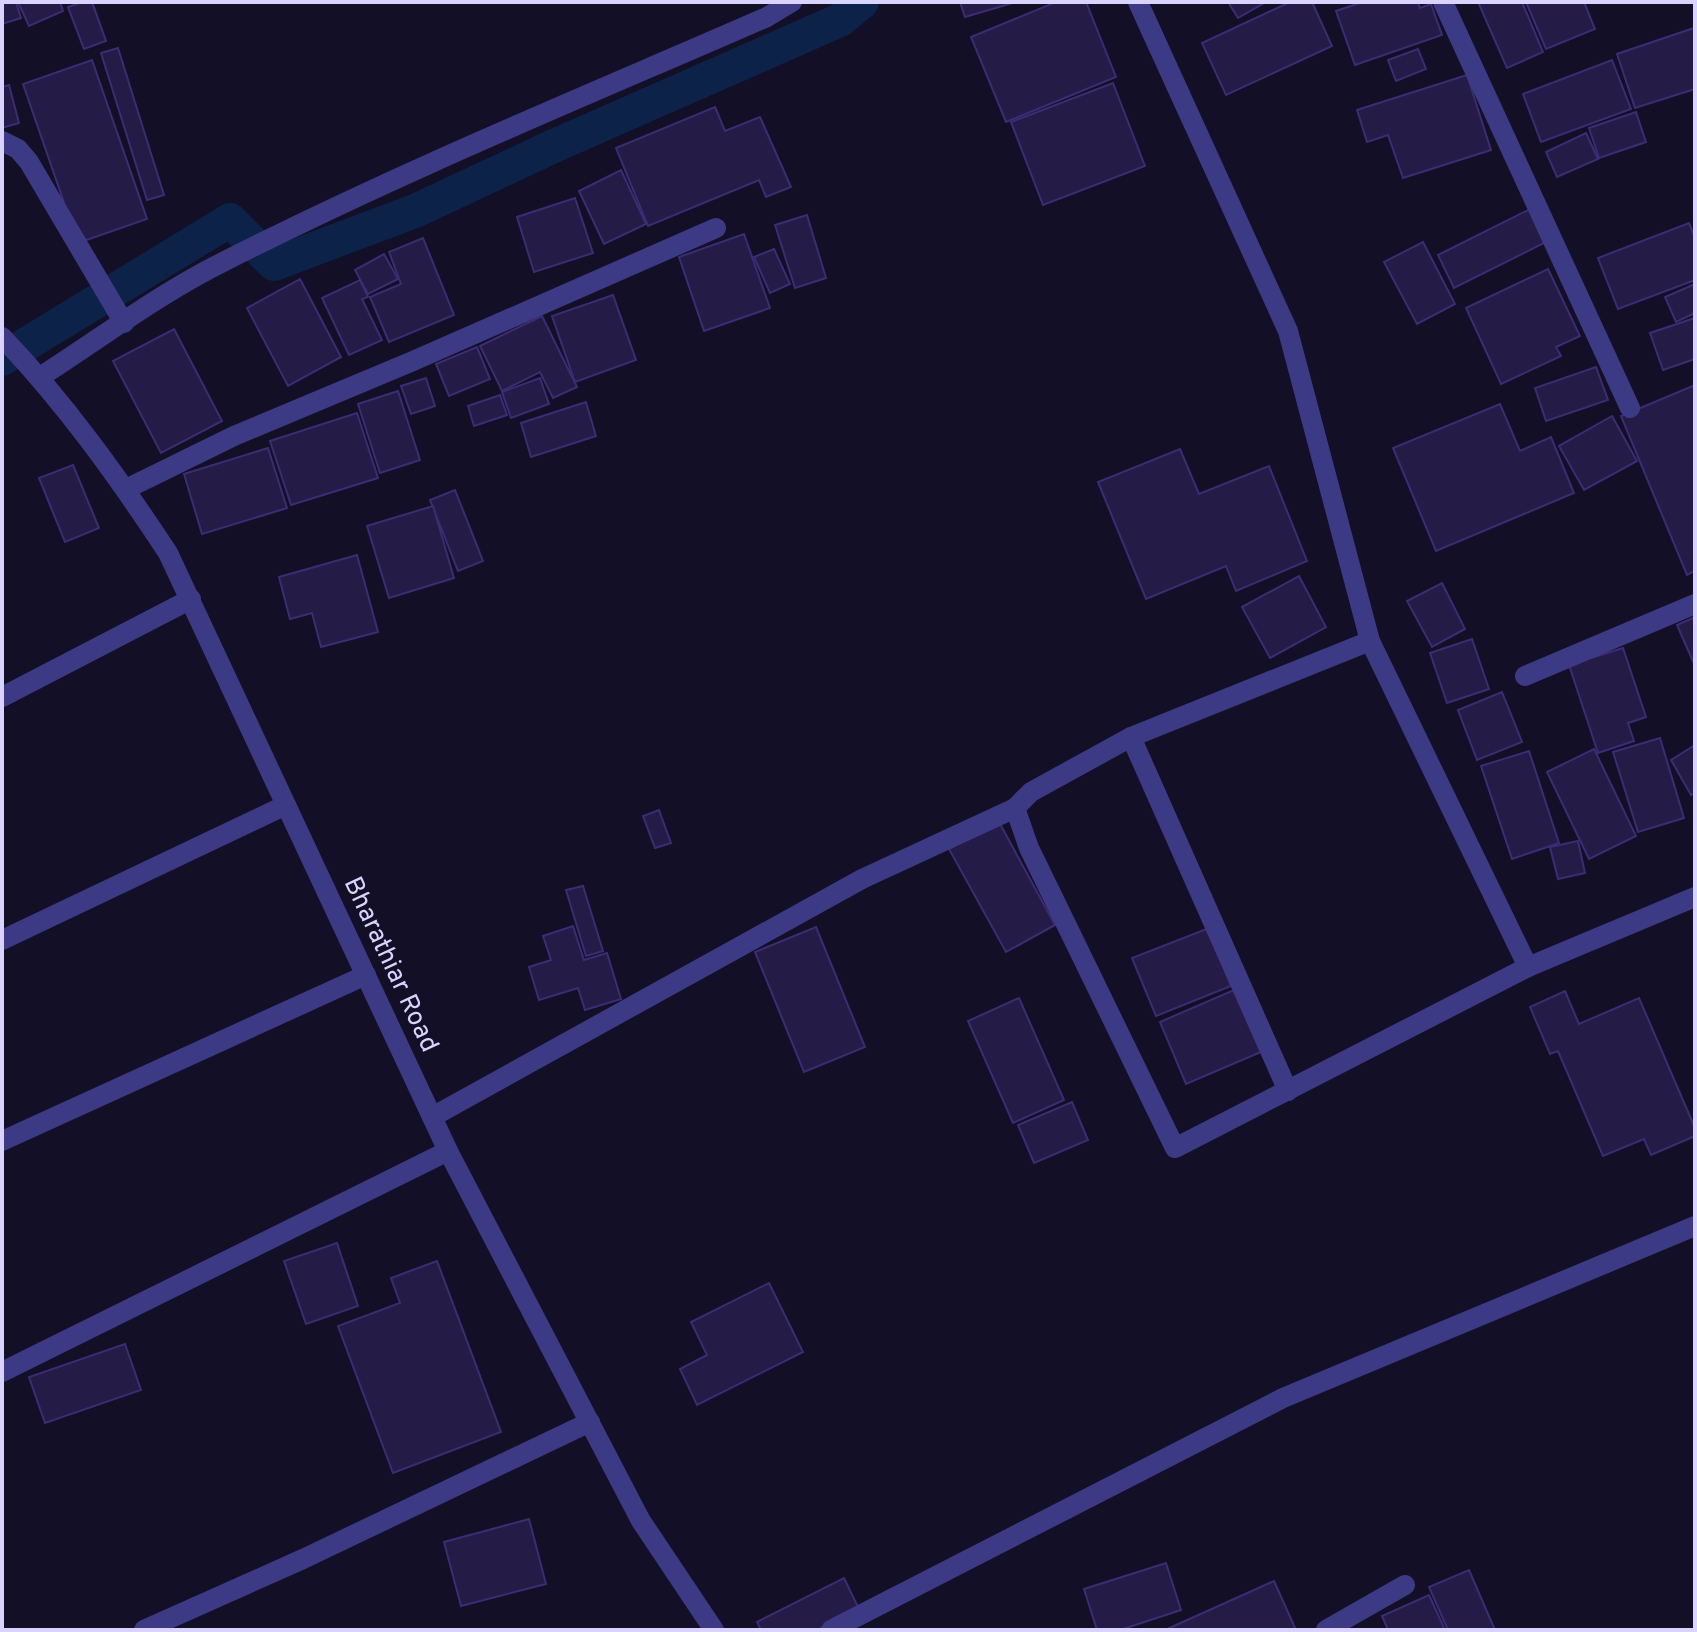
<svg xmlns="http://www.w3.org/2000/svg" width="1697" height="1632" font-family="Overpass,sans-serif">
	<rect width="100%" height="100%" fill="#130f26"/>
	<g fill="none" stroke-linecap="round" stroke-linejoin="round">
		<path stroke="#0c2248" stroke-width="34" d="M2 359 230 220 274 264 415 211 556 145 840 20 862 2"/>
	</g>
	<g fill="#241b47" stroke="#3b2d73" stroke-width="2">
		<path d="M2 2H16L21 18 2 24Z"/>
		<path d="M18 2H60L63 11 29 26Z"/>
		<path d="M82 2H92L106 41 84 49 68 7Z"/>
		<path d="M960 2H1016L965 17Z"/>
		<path d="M1056 2H1086L1116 77 1006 122 971 37Z"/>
		<path d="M1228 2H1266L1238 18Z"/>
		<path d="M1290 2H1312L1332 46 1226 95 1202 43Z"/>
		<path d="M1363 2H1418L1420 8 1431 4 1442 35 1355 65 1336 11Z"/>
		<path d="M1478 2H1522L1543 52 1507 68Z"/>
		<path d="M1526 2H1584L1595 29 1546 49Z"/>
		<path d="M1694 28 1695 89 1635 108 1617 54Z"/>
		<path d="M118 48 164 195 147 200 101 53Z"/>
		<path d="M1418 49 1426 69 1396 81 1388 60Z"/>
		<path d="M92 60 147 219 78 243 23 84Z"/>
		<path d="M1612 60 1631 109 1541 142 1523 94Z"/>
		<path d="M1467 75 1491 150 1403 178 1388 135 1367 142 1357 110Z"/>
		<path d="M1113 83 1145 166 1043 205 1011 122Z"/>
		<path d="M9 85 19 123 2 128V87Z"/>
		<path d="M715 107 725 131 760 117 791 187 766 197 759 180 648 226 616 148Z"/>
		<path d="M1636 112 1646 142 1599 158 1589 128Z"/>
		<path d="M1586 133 1598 159 1557 177 1546 152Z"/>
		<path d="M621 170 646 224 604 244 579 191Z"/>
		<path d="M575 198 593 253 534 272 517 217Z"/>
		<path d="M1530 209 1546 242 1454 288 1438 255Z"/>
		<path d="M807 215 826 278 795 288 775 225Z"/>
		<path d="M1689 223 1695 238V280L1618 309 1598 258Z"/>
		<path d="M744 234 770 308 704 331 679 257Z"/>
		<path d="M423 238 454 315 389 342 370 297 401 284 389 252Z"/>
		<path d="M1423 242 1455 304 1417 324 1384 262Z"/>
		<path d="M774 249 790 284 770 293 754 257Z"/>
		<path d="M384 254 398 279 368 294 355 270Z"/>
		<path d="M1548 269 1580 336 1556 347 1561 356 1501 384 1466 308Z"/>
		<path d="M300 279 341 357 288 386 247 308Z"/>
		<path d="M360 280 368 297 362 299 382 340 349 355 322 298Z"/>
		<path d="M1695 284V313L1676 322 1665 297Z"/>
		<path d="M613 295 636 360 575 382 552 316Z"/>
		<path d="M542 316 577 387 553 398 540 372 502 391 480 346Z"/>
		<path d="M1695 318V359L1663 370 1650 333Z"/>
		<path d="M174 329 222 421 161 453 113 361Z"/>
		<path d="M477 347 490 379 449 396 436 364Z"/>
		<path d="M1596 367 1608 400 1546 421 1535 388Z"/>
		<path d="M426 378 435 406 411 414 401 386Z"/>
		<path d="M540 378 549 404 511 418 502 392Z"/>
		<path d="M1695 385V571L1687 575 1621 416Z"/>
		<path d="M398 391 420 460 380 473 358 404Z"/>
		<path d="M500 395 507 415 474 426 468 406Z"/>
		<path d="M586 402 596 436 531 457 521 423Z"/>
		<path d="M1500 404 1520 451 1551 437 1574 493 1436 551 1393 448Z"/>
		<path d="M357 413 378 478 291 505 270 441Z"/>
		<path d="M1612 416 1637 461 1584 490 1559 446Z"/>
		<path d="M268 448 287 508 202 534 184 474Z"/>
		<path d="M1180 449 1199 494 1269 466 1307 561 1236 591 1226 566 1146 599 1098 482Z"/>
		<path d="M73 465 99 528 65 542 39 478Z"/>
		<path d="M455 490 483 561 458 571 430 500Z"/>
		<path d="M433 506 454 578 389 598 367 526Z"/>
		<path d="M357 555 378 632 321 647 312 613 290 619 279 577Z"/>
		<path d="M1299 576 1326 627 1270 658 1242 607Z"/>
		<path d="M1442 583 1465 629 1432 647 1407 601Z"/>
		<path d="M1695 617V666L1677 625Z"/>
		<path d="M1472 639 1489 689 1447 703 1430 653Z"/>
		<path d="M1623 648 1646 717 1628 723 1634 741 1598 753 1569 665Z"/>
		<path d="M1502 692 1522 742 1477 760 1458 710Z"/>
		<path d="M1660 738 1684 818 1638 832 1613 752Z"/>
		<path d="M1695 745V793L1691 795 1671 760Z"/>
		<path d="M1594 749 1636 836 1589 859 1547 772Z"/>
		<path d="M1529 751 1559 843 1512 859 1481 766Z"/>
		<path d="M659 810 671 843 655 848 643 816Z"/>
		<path d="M999 822 1055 925 1006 952 949 849Z"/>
		<path d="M1578 841 1585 873 1558 879 1550 847Z"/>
		<path d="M583 886 603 951 586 956 566 890Z"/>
		<path d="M573 926 584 960 607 953 621 999 585 1010 578 988 539 1000 529 967 551 960 543 936Z"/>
		<path d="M816 927 865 1047 804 1072 755 952Z"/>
		<path d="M1209 928 1231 986 1156 1016 1132 958Z"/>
		<path d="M1234 990 1261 1052 1186 1084 1160 1022Z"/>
		<path d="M1565 991 1579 1024 1639 998 1695 1128V1136L1651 1155 1644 1139 1603 1156 1558 1051 1550 1054 1530 1007Z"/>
		<path d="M1019 998 1064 1100 1013 1123 968 1021Z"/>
		<path d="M1072 1102 1088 1140 1034 1163 1018 1125Z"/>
		<path d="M337 1243 358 1306 306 1324 284 1261Z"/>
		<path d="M437 1261 501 1432 393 1473 338 1326 400 1303 391 1278Z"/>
		<path d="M769 1283 803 1352 697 1405 680 1369 707 1355 691 1322Z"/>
		<path d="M125 1344 141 1390 45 1423 29 1377Z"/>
		<path d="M529 1519 546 1584 461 1606 444 1542Z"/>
		<path d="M1166 1563 1181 1610 1120 1630H1097L1084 1589Z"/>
		<path d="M1469 1570 1495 1630H1448L1429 1587Z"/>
		<path d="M844 1578 859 1609 817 1630H761L757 1622Z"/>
		<path d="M1274 1581 1296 1630H1165Z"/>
		<path d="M1429 1595 1445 1630H1388L1382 1616Z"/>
	</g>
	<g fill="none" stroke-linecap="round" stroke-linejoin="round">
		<g stroke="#3d3a85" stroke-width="20">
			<path d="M2 141 18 149 29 162 124 323"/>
			<path d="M2 1141 366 975"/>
		</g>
		<g stroke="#3d3a85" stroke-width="20">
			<path d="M1138 2 1288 331 1370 641 1528 967"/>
			<path d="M1443 2 1630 408"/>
			<path d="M40 377C101 338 160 293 225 261 402 171 586 96 767 17L792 2"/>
			<path d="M126 489 234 436 413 361 716 228"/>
			<path d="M1525 676 1695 604"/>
			<path d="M2 697 191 599"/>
			<path d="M1131 737 1288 1091"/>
			<path d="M1015 808 1029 848 1175 1148 1528 967 1695 897"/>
			<path d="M2 940 286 805"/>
			<path d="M432 1117 862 879 1015 808 1031 792 1131 737 1370 641"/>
			<path d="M2 1372 448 1151"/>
			<path d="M144 1630 303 1559 590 1422"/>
			<path d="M831 1630 1283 1398 1695 1226"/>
			<path d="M1326 1630 1405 1585"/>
		</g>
		<path stroke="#3d3a85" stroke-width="20" d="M2 337C65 403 118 477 168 553L448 1151 641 1521 714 1630"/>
	</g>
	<g text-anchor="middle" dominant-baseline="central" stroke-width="6" stroke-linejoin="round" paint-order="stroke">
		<g font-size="26" fill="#d9d4ff" stroke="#130f26">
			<text transform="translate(390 965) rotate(65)">Bharathiar Road</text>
		</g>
	</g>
	<rect width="1697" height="1632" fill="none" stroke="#d9d4ff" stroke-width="8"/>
</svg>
